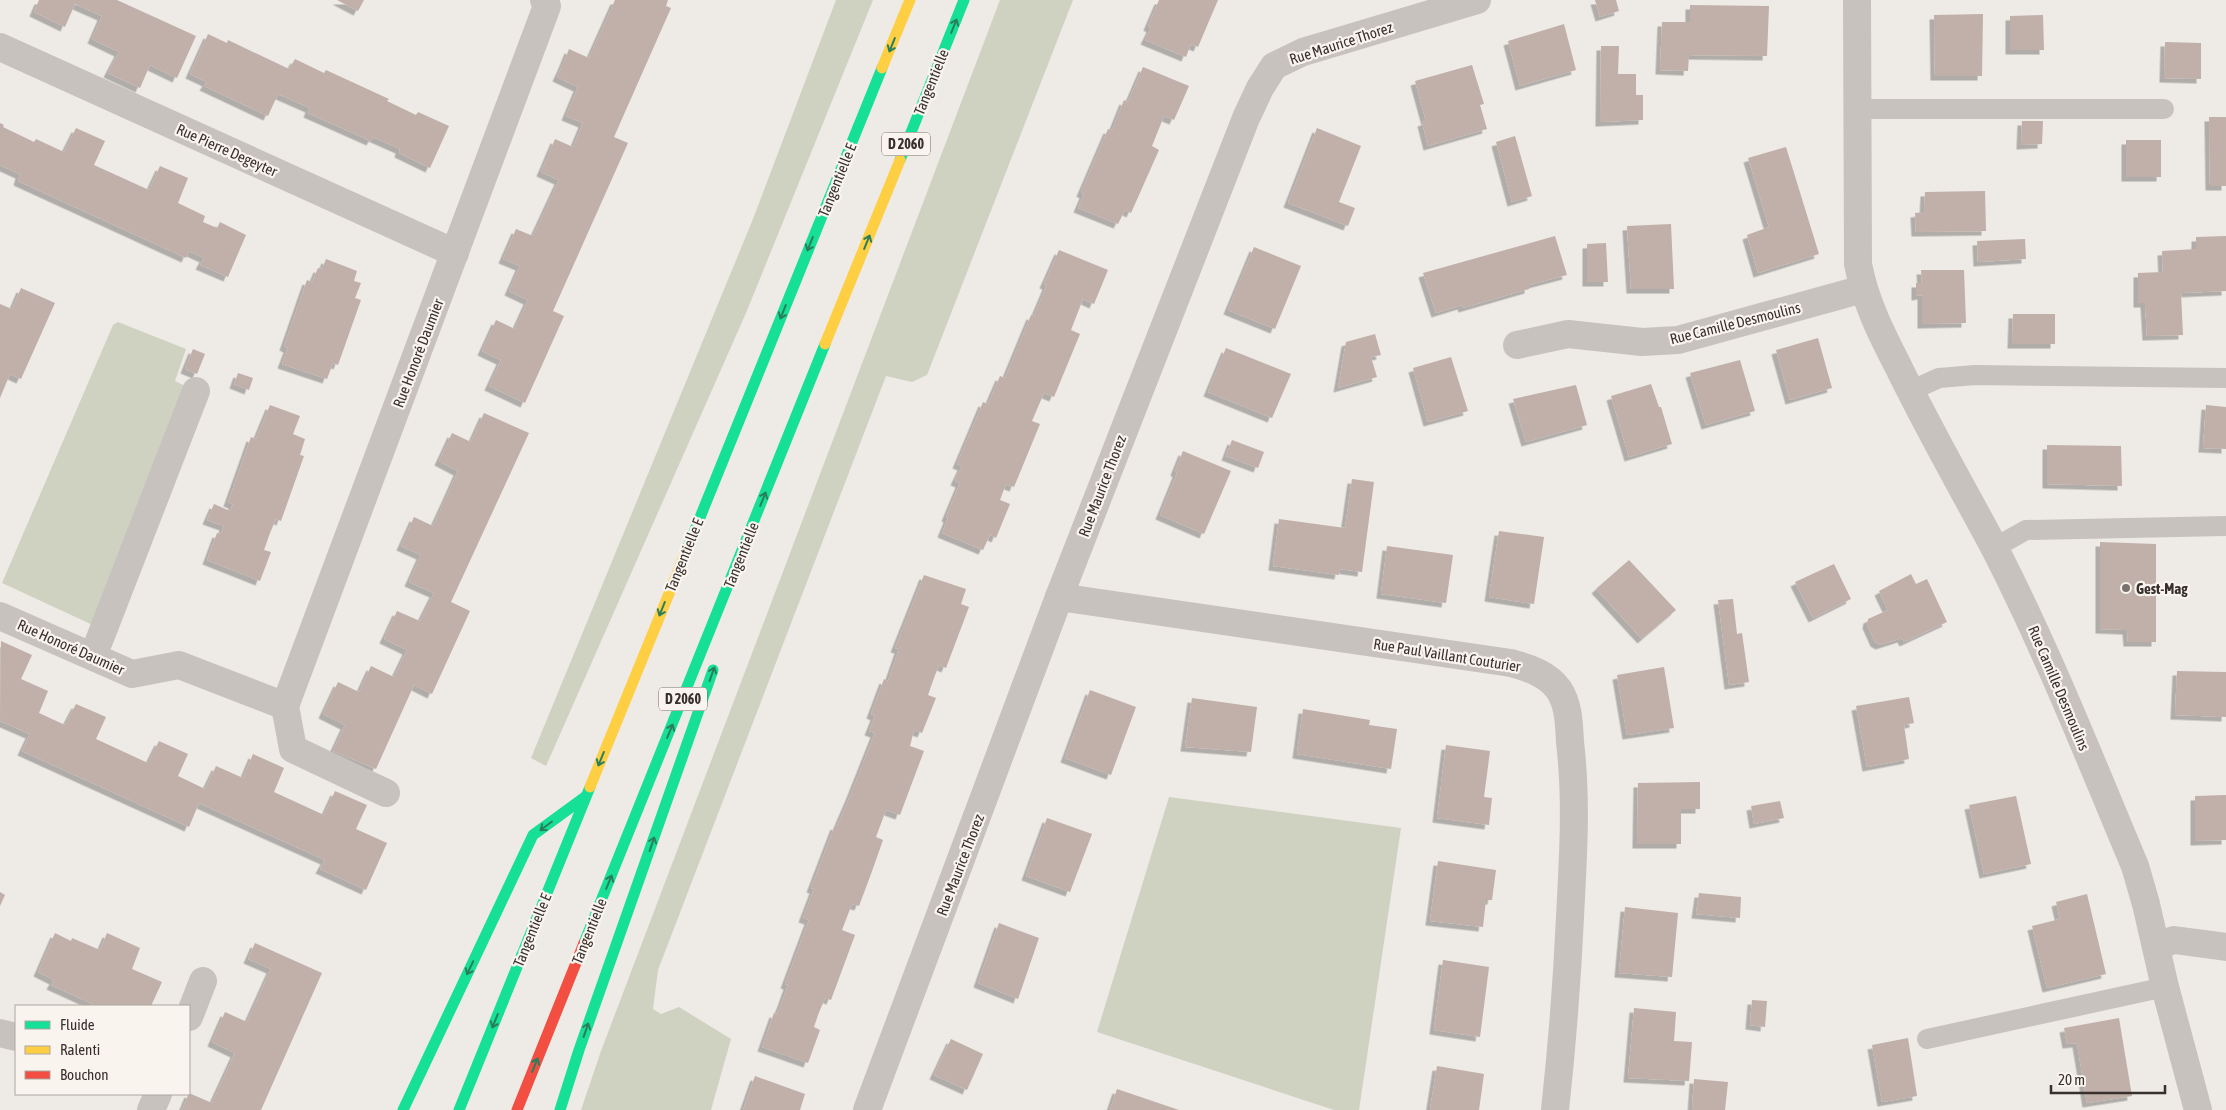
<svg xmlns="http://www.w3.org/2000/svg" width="2226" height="1110" font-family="'Asap Condensed',sans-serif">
	<defs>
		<filter id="shadow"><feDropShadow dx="-4.5" dy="4.5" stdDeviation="0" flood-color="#0004"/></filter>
	</defs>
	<rect width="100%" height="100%" fill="#eeeae6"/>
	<g fill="#cfd2c1">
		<path d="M836 0H873L746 313 546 766 531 758 753 219Z"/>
		<path d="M1000 0H1073L927 375 912 382 886 376 658 970 653 1009 661 1014 679 1007 731 1039 711 1110H581L601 1051Z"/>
		<path d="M118 322 186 349 175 381 189 388 95 626 2 583 113 325Z"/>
		<path d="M1169 797 1401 828 1359 1110H1334L1097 1032Z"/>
	</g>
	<g fill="#c0b0a9" filter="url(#shadow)">
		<path d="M39 0H117L196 36 177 78 150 65 140 88 108 73 119 52 92 39 102 16 75 4 65 27 34 12Z"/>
		<path d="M337 0H364L358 11Z"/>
		<path d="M615 0H668L666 6 671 8 614 137 628 143 553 311 564 316 525 403 489 386 501 360 482 351 496 320 515 329 528 300 509 291 520 266 503 259 516 229 533 236 559 180 541 172 555 139 573 147 583 123 566 116 578 87 557 77 563 64 569 49 589 58Z"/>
		<path d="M1159 0H1218L1198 47 1191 44 1186 57 1145 40 1151 28 1148 26Z"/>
		<path d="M1595 0H1616L1619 11 1600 17Z"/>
		<path d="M1690 5 1769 6 1767 56 1689 55 1688 71 1660 70 1662 22H1690Z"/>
		<path d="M1983 14 1982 76H1935L1934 15Z"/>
		<path d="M2043 15 2044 50H2010V16Z"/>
		<path d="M1564 24 1576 70 1520 86 1508 41Z"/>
		<path d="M208 34 227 43 228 40 289 69 295 59 324 73 326 70 389 99 387 101 416 115 418 112 449 126 430 168 399 153 400 149 373 137 371 141 308 113 310 108 278 94 268 116 204 86 207 82 190 74Z"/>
		<path d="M2165 42 2201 43V79L2164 78Z"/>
		<path d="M1601 46H1619L1618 74H1636V95H1643V120L1600 122Z"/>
		<path d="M1472 65 1484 104 1480 105 1487 129 1428 146 1422 122 1426 121 1415 81Z"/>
		<path d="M1143 67 1189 86 1174 120 1164 116 1152 146 1159 150 1131 213 1125 210 1118 224 1078 208 1084 194 1081 192 1108 129 1112 130 1124 100 1128 102Z"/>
		<path d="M2209 117H2226V186H2210Z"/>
		<path d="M2022 121H2043L2042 144 2021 145Z"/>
		<path d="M0 123 4 125 3 127 34 142 36 139 64 152 76 128 105 141 94 165 149 190 160 166 188 178 178 203 205 216 203 222 217 228 220 222 246 235 228 277 200 265 204 258 189 251 186 258 18 181 20 174 0 165Z"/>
		<path d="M1317 128 1361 146 1339 202 1355 208 1348 226 1288 203Z"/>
		<path d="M1515 136 1532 196 1512 202 1496 142Z"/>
		<rect x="2126" y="140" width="35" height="37"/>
		<path d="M1786 147 1819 254 1758 273 1747 235 1769 227 1748 158Z"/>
		<path d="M1985 191 1986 231 1916 232 1915 213 1924 212 1925 192Z"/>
		<path d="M1671 224 1674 289H1631L1627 226Z"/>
		<path d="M1555 236 1567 275 1529 285V289L1463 308 1462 305 1436 313 1423 273Z"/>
		<path d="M2226 236V291L2181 293 2183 335 2147 336 2145 303H2138V273L2163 272 2162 251 2196 249V237Z"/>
		<path d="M2025 239 2026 259 1978 262 1977 241Z"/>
		<path d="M1606 243 1608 282H1587V244Z"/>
		<path d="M1254 247 1301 266 1275 329 1228 310Z"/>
		<path d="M1059 250 1108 270 1094 304 1083 299 1071 330 1080 334 1054 397 1044 393 1032 421 1040 424 1014 487 1006 484 1000 500 1010 504 996 538 990 535 983 550 942 533 948 518 946 517 960 483 955 481 962 466 957 464 983 402 988 404 1000 376 1005 378 1031 315 1034 316 1047 285 1044 284Z"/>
		<path d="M326 259 357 271 354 281 361 283 355 298 361 300 338 365 333 363 327 379 282 364 288 348 284 346 307 280 312 282 318 268 322 269Z"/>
		<path d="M1921 270H1964L1966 323 1922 324V295L1916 296V283H1922Z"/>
		<path d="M21 288 55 303 21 379 10 374 0 398V304L12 309Z"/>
		<path d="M2013 314H2055V344H2012Z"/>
		<path d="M1375 334 1381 355 1371 357 1377 377 1338 388 1346 342Z"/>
		<path d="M1818 338 1832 388 1790 400 1776 350Z"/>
		<path d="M1226 348 1291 374 1272 418 1208 392Z"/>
		<path d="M193 349 205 354 197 374 185 369Z"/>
		<path d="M1451 357 1468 411 1428 422 1413 368Z"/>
		<path d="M1740 360 1755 411 1706 425 1690 373Z"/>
		<path d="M238 373 253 378 249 390 234 384Z"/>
		<path d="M1651 384 1659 407H1661L1672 444 1629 457 1611 396Z"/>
		<path d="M1576 385 1587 425 1526 442 1513 399Z"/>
		<path d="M270 405 300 416 293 434 305 439 300 455 304 456 281 521 276 519 270 533 264 550 271 552 260 581 207 560 217 533 221 534 224 526 207 520 214 504 230 511 233 504 228 502 251 437 256 439Z"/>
		<path d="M2206 405 2226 407V449L2203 448Z"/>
		<path d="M484 413 529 433 451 602 470 611 432 694 414 685 376 769 333 751 345 725 323 714 338 682 359 692 371 666 394 677 407 650 384 639 397 611 420 621 434 593 409 582 421 555 401 546 414 517 433 526 446 498 458 471 439 461 452 433 471 442Z"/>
		<path d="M1232 440 1264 452 1258 468 1226 456Z"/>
		<path d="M2047 445 2121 446 2122 486 2047 484Z"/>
		<path d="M1183 451 1231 471 1204 534 1160 515 1177 473 1175 471Z"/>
		<path d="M1352 479 1374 482 1362 572 1340 569 1339 575 1273 566 1279 519 1345 528Z"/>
		<path d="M1499 531 1544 537 1534 604 1489 597Z"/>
		<path d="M2100 542 2156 544V642H2128L2127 630 2100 629Z"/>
		<path d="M1387 546 1453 555 1446 603 1381 594Z"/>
		<path d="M1629 560 1676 610 1642 639 1596 589Z"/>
		<path d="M1834 564 1851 599 1813 618 1795 582Z"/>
		<path d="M1911 574 1916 584 1927 579 1947 622 1904 642 1902 638 1880 645 1875 642 1867 624 1868 619 1888 610 1879 591Z"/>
		<path d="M924 575 966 589 961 604 969 607 946 668 939 665 934 678 928 695 936 698 922 733 914 730 910 746 924 751 900 815 886 810 876 837 883 840 871 874 859 906 852 904 842 930 855 935 831 1000 825 998 818 1015 814 1027 820 1030 808 1063 762 1047 774 1013 777 1014 782 1002 788 985 785 984 809 920 803 918 814 889 811 888 835 825 837 826 850 796 875 733 869 731 875 716 871 714 884 679 888 681 899 649 895 648Z"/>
		<path d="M1733 599 1737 634 1742 633 1749 682 1729 685 1718 600Z"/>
		<path d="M1 641 32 655 21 679 48 691 39 713 65 725 76 704 106 717 96 739 148 763 159 741 188 754 178 776 205 789 216 766 243 778 253 754 284 768 274 792 324 815 335 791 367 805 356 829 387 843 366 890 320 869 325 860 199 803 189 827 22 751 30 734 0 721Z"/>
		<path d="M1664 667 1674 728 1627 735 1617 675Z"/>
		<path d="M2177 671 2226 672V717L2175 715Z"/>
		<path d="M1090 690 1136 707 1111 775 1065 758Z"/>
		<path d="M1909 697 1914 723 1904 725 1909 759 1867 767 1856 706Z"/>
		<path d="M1192 698 1257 707 1251 752 1185 747Z"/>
		<path d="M1303 709 1370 720 1369 725 1397 729 1391 769 1297 754Z"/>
		<path d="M1446 745 1490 751 1484 797 1492 798 1489 825 1437 818Z"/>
		<path d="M1700 782V809H1681V844H1637L1638 783Z"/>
		<path d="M2226 795V840L2195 841V796Z"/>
		<path d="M2016 796 2031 864 1984 874 1969 805Z"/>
		<path d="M1780 801 1784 818 1754 824 1751 806Z"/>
		<path d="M1047 818 1092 834 1070 892 1026 876Z"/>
		<path d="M1438 861 1496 870 1492 900H1486L1483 927 1430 921Z"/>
		<path d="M0 892 5 895 0 906Z"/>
		<path d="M1699 893 1741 897 1740 918 1696 914Z"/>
		<path d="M2087 894 2106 974 2047 988 2032 926 2060 919 2056 902Z"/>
		<path d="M1625 907 1678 913 1672 977 1619 973Z"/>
		<path d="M999 923 1039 938 1018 999 978 983Z"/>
		<path d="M55 933 71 941 72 938 100 950 107 933 140 948 132 969 162 982 151 1006H97L51 985 54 980 38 972Z"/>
		<path d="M255 943 322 973 261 1110H182L189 1093 212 1103 235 1053 212 1042 225 1012 247 1022 271 969 248 959Z"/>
		<path d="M1443 960 1489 967 1480 1037 1434 1030Z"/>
		<path d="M1752 1000 1767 1001 1765 1027 1750 1025Z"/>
		<path d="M1634 1008 1676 1012 1674 1041 1692 1042 1689 1081 1628 1078Z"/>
		<path d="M2119 1018 2132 1096 2087 1103 2077 1043 2067 1044 2064 1028Z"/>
		<path d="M1908 1038 1917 1096 1882 1102 1872 1045Z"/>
		<path d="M951 1039 983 1054 967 1090 934 1075Z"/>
		<path d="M1437 1066 1484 1074 1479 1110H1430Z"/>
		<path d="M755 1076 805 1094 800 1110H743Z"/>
		<path d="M1694 1079 1728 1082 1725 1110H1692Z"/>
		<path d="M1117 1089 1179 1110H1110Z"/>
	</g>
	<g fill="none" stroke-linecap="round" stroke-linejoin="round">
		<g stroke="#c7c2be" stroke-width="20">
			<path d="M1857 109H2164"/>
			<path d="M1910 391 1939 378 1975 375 2226 378"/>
			<path d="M1994 548 2026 530 2226 526"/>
			<path d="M1927 1039 2165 987"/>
		</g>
		<g stroke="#c7c2be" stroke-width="28">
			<path d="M1857 0 1858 264C1865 301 1881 333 1898 366 1928 428 1962 487 1994 547 2047 650 2090 759 2135 866L2146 904 2165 987 2198 1110"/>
			<path d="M0 47 455 253"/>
			<path d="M1517 345 1568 334 1642 342 1678 340 1863 289"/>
			<path d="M1059 597 1511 663C1529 668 1548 674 1559 690 1569 705 1569 725 1570 742 1577 801 1573 858 1570 917 1567 982 1562 1046 1555 1110"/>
			<path d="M0 616 132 674 179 665 285 706 547 6 544 0"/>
			<path d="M99 641 196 391"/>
			<path d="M285 706 293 749 386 793"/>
			<path d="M2156 946 2174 940 2226 947"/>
			<path d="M189 1017 203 981"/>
			<path d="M0 1033 16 1037"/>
			<path d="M151 1110 158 1094"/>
			<path d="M867 1110 1059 597 1246 118 1260 88 1274 66 1303 52 1477 0"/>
		</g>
		<g stroke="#16e098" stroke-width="11">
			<path d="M900 160 964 0"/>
			<path d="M688 547 882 68"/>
			<path d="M584 943 825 344"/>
			<path d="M403 1110 533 835 585 797"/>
			<path d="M459 1110 590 787"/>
			<path d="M560 1110 579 1050 713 670"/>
		</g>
		<g stroke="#ffcf43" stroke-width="11">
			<path d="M882 68 910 0"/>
			<path d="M825 344 900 160"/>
			<path d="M590 787 688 547"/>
		</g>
		<path stroke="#f24e42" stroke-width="11" d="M517 1110 584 943"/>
	</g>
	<defs><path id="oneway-shaft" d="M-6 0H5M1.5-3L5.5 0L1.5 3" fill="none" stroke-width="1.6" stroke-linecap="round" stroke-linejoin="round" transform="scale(1.25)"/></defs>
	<g stroke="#297f5d">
		<use href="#oneway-shaft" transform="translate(954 26) rotate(-68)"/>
		<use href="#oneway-shaft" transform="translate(892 45) rotate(112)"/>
		<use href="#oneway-shaft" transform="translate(867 242) rotate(-68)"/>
		<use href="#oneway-shaft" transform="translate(810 244) rotate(112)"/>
		<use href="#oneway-shaft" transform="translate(783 312) rotate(112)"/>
		<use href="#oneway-shaft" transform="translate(763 499) rotate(-68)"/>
		<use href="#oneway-shaft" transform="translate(662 609) rotate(112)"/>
		<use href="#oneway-shaft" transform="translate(712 674) rotate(-71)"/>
		<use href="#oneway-shaft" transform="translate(670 731) rotate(-68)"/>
		<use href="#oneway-shaft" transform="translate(601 759) rotate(112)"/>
		<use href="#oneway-shaft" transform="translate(546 826) rotate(143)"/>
		<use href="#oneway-shaft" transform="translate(652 844) rotate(-71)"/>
		<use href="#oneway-shaft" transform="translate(609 882) rotate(-68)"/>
		<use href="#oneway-shaft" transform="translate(470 968) rotate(115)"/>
		<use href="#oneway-shaft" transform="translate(495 1021) rotate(112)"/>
		<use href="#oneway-shaft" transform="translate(586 1030) rotate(-71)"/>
		<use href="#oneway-shaft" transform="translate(535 1065) rotate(-68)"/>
	</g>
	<circle fill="#78716d" stroke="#f9f4ee" stroke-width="2" cx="2126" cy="588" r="5"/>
	<g text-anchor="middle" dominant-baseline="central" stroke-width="4.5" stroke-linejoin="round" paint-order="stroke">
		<g fill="#f9f4ee" stroke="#726b66" stroke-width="1">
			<rect x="882" y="132.5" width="48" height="23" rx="4"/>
			<rect x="659" y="687.5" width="48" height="23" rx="4"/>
		</g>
		<g font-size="14" font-weight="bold" fill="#38302c">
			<text x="906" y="144">D 2060</text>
			<text x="683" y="699">D 2060</text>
		</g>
		<g font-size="15" fill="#38302c" stroke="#f9f4ee">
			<text transform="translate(1341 43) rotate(-18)">Rue Maurice Thorez</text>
			<text transform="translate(931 82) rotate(-68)">Tangentielle</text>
			<text transform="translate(227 150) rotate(24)">Rue Pierre Degeyter</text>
			<text transform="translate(837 180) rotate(-68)">Tangentielle E</text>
			<text transform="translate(1735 323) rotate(-14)">Rue Camille Desmoulins</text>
			<text transform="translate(418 353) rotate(-69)">Rue Honoré Daumier</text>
			<text transform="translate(1102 486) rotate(-69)">Rue Maurice Thorez</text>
			<text transform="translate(684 555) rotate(-68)">Tangentielle E</text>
			<text transform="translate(741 555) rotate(-68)">Tangentielle</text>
			<text transform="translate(71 647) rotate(24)">Rue Honoré Daumier</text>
			<text transform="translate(1447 655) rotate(9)">Rue Paul Vaillant Couturier</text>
			<text transform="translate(2059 688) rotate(67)">Rue Camille Desmoulins</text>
			<text transform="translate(960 865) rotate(-69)">Rue Maurice Thorez</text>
			<text transform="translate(532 930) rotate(-68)">Tangentielle E</text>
			<text transform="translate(589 931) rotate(-68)">Tangentielle</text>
		</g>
		<g font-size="15" font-weight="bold" fill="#38302c" stroke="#f9f4ee" text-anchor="start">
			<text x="2136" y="588">Gest-Mag</text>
		</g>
	</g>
	<rect x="15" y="1005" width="175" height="90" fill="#f9f4ee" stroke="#aca6a0"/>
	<rect x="25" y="1021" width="25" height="8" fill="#16e098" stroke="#aca6a0"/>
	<text x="60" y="1030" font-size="15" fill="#38302c">Fluide</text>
	<rect x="25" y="1046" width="25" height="8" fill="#ffcf43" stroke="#aca6a0"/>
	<text x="60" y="1055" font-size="15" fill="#38302c">Ralenti</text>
	<rect x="25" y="1071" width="25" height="8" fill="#f24e42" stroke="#aca6a0"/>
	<text x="60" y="1080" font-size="15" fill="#38302c">Bouchon</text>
	<path d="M2051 1085v8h114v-8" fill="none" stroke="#38302c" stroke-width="2.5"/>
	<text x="2058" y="1085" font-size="15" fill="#38302c" stroke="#f9f4ee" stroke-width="4" paint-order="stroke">20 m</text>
</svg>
